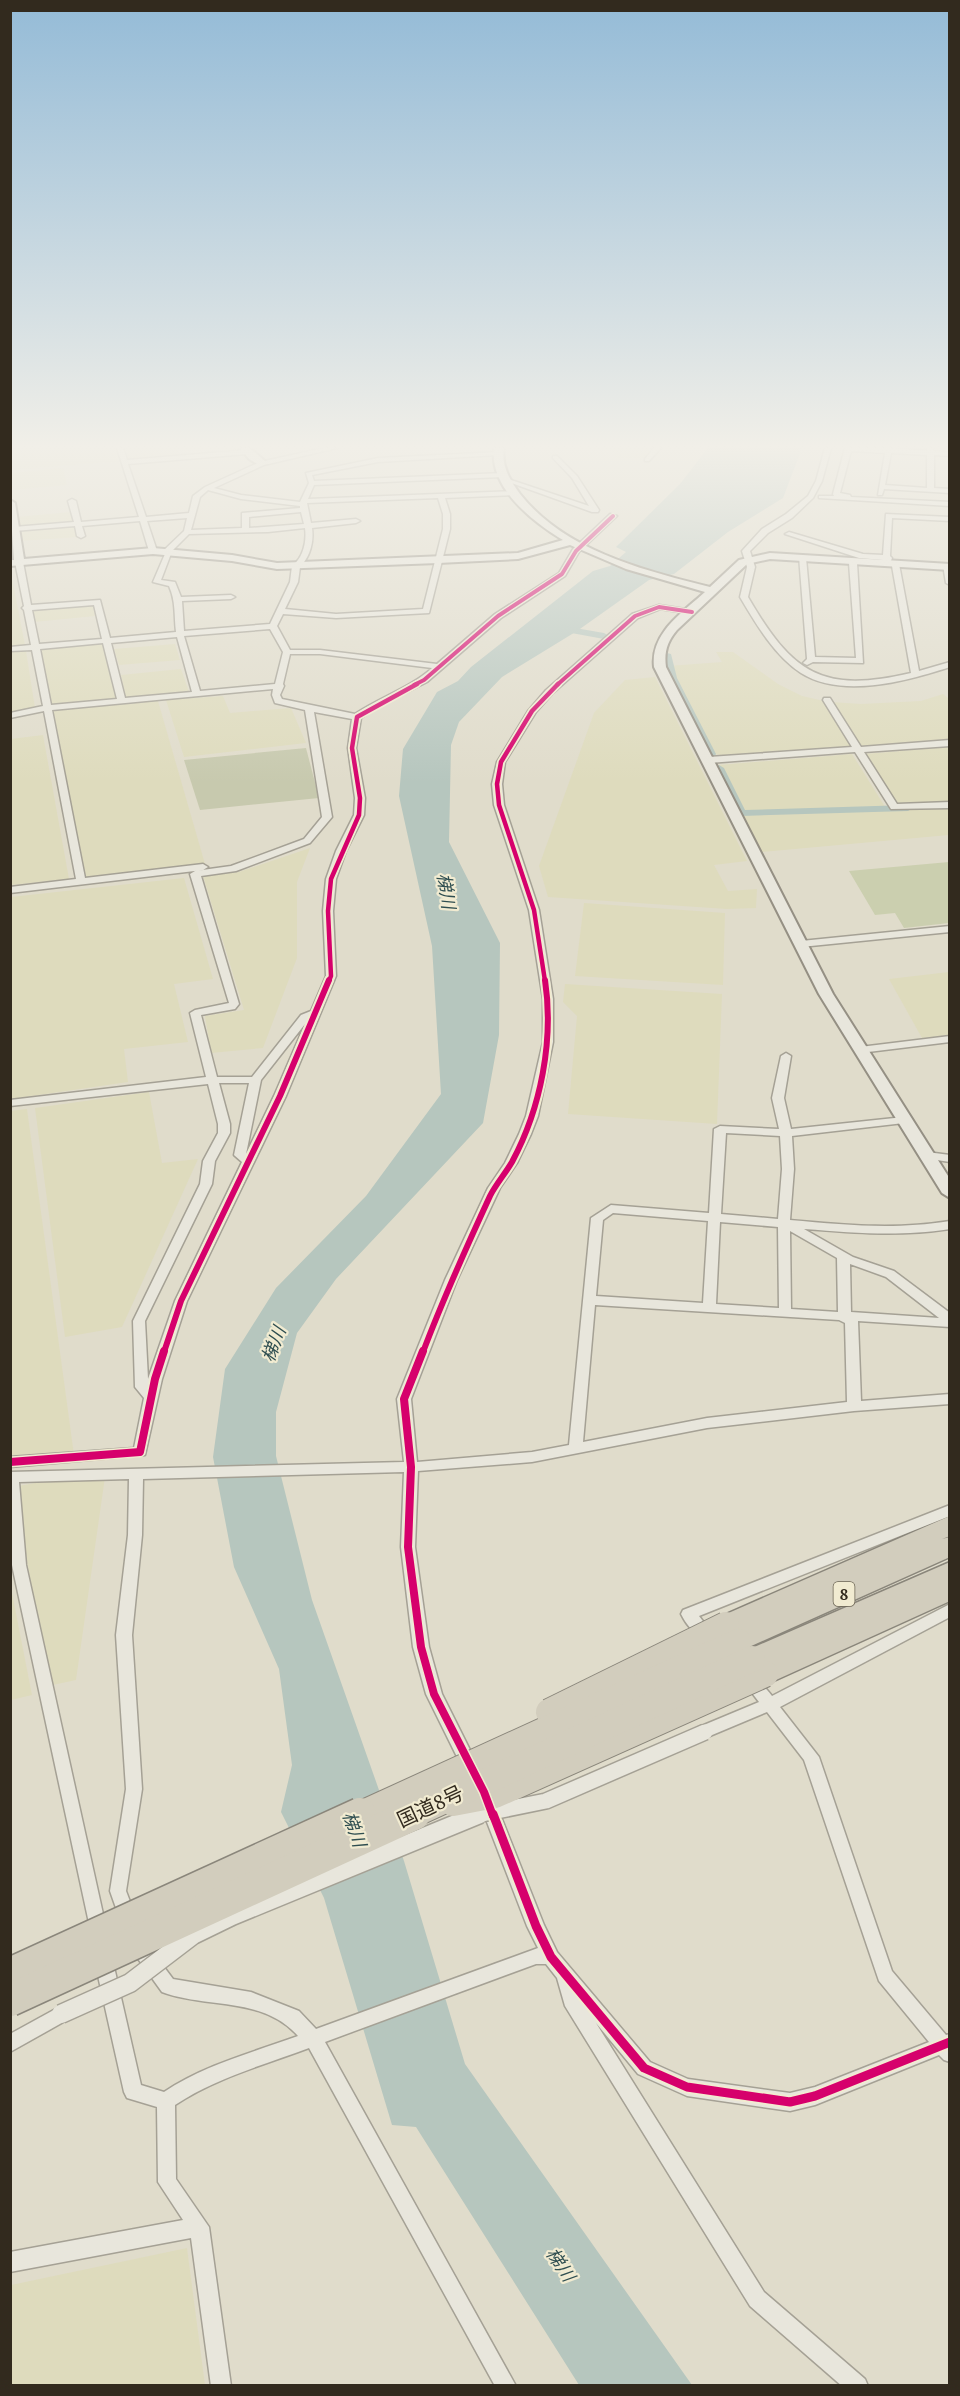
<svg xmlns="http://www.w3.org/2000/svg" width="960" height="2396" font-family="'PT Serif','Noto Sans JP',serif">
	<rect width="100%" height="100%" fill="#e0dccb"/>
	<g fill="#dedbbd">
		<path d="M11 448H116L120 461 11 470Z"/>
		<path d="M123 448H177L180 456 127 460Z"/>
		<path d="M608 448H654L644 458H617Z"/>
		<path d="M63 468 67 485 12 490 11 473Z"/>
		<path d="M71 512 73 522 17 527 16 517Z"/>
		<path d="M75 525 78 537 19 541 17 530Z"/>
		<path d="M10 568 25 645 11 647H10Z"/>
		<path d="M88 605 93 606 95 616 34 622 30 610Z"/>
		<path d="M105 643 118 699 49 706 40 652 44 649Z"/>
		<path d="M175 644 180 660 119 665 114 649Z"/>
		<path d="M26 651 35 708 10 713V652Z"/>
		<path d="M716 652H733L778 684 802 696 824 701 851 747 726 756 714 754 668 666 722 662Z"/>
		<path d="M181 669 189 692 126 698 121 675Z"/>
		<path d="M655 677 747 861 714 865 728 891 757 889 756 908 727 909 548 897 539 866 594 713 625 680Z"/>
		<path d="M943 694 949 699V740L860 747 831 702 861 704 921 701Z"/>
		<path d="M223 696 230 713 291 708 306 743 184 757 166 700Z"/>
		<path d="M158 701 205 864 86 878 52 710Z"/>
		<path d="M43 735 69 879 11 885V739Z"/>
		<path d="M949 747V802L896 803 865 754Z"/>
		<path d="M852 754 887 810 949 809V835L761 852 719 765Z"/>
		<path d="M310 848 297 882V958L263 1048 211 1053 205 1016 244 1010 203 876 239 872Z"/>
		<path d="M184 878 213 979 174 984 188 1042 124 1049 128 1082 11 1099V897Z"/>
		<path d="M584 903 725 913 723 985 575 976Z"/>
		<path d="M949 972V1035L922 1038 889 979Z"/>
		<path d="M565 984 722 994 717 1124 568 1114 577 1016 563 1002Z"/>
		<path d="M149 1092 162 1163 198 1159 122 1327 65 1337 35 1108Z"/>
		<path d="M27 1109 74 1455 11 1467 10 1111Z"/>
		<path d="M106 1470 76 1680 48 1686 25 1549 19 1486Z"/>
		<path d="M10 1583 32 1695 11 1700H10Z"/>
		<path d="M187 2248 205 2385H11V2285Z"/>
	</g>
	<path fill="#cbcfaf" d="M949 862V923L904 928 895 913 875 915 849 871Z"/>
	<path fill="#c7c9ae" d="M306 748 319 798 200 810 184 760Z"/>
	<path fill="#b6c6be" d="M708 448H802L783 498 728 532 674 574 649 580 577 631 502 677 459 722 451 745 449 842 500 943 499 1035 483 1123 336 1279 297 1333 276 1412V1456L312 1600 404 1861 465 2064 692 2385H579L416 2127 392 2125 324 1898 281 1812 292 1765 279 1669 234 1567 213 1457 225 1369 276 1288 366 1196 441 1094 432 946 399 796 403 749 437 692 458 681 471 667 593 571 610 566 626 552 616 547 680 484Z"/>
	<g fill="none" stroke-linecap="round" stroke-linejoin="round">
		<g fill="#b6c6be" fill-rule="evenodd">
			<path d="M558 625 604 633 609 636 604 639 555 630 554 628Z"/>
			<path d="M663 652 671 654 677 678 716 754 715 756H707L706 754 667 678Z"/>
			<path d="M719 765 724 768 745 810 908 805 913 808 908 811 741 816 736 813 714 768Z"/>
		</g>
		<g stroke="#a5a195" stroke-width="3">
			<g id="street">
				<path d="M117 448H123L127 460 247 450 250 452 247 454 128 464 146 517 189 513 193 496 205 487 260 462 324 448H337L264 465 214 488 241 495 300 502 309 483 306 473 378 458 500 452V454L498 455 378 462 312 475 314 481 503 473 506 475 503 477 314 485 308 499 514 491 517 493 514 495 445 498 450 514V529L429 613 336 618 283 614 277 626 290 650H320L437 664 495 614 559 573 573 549 610 514 617 516 579 552 565 576 501 618 427 682 374 709 361 718 356 748 365 798 364 815 346 851 336 879 333 911 336 976 286 1096 187 1301 162 1379 145 1455 10 1467V1457L134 1448 144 1398 135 1387 133 1321 200 1184 203 1161 218 1133V1124L208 1084 10 1106V1100L206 1077 190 1013 195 1010 229 1003 190 874 195 871 231 866 304 839 322 817 305 710 275 703 272 695 273 689 52 710 85 878 203 864 208 867 203 870 10 893V887L76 879 44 711 10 718V713L43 706 32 650 10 651V647L31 645 24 610 22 608 24 606 15 562 19 560 23 562 31 605 100 600 110 638 176 632C174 616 176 601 169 586L153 582 165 554 162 552 184 531 187 518 147 521 157 551 153 553 149 551 140 521 82 526 85 536 81 538 77 536 75 526 14 531 10 529 14 527 74 522 68 501 72 499 76 501 81 522 139 517ZM208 490 241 499 300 506V508L242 513V528L191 530 200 497ZM438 498 443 514V529L423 609 336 614 285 609 298 582 300 567C310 557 314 542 312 528L356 523 360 521 356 519 311 523 307 503ZM301 512 304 524 249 528V517ZM305 528C307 542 303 558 292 566L290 582 270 624 184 631 182 601 231 599 235 597 231 595 181 597 175 582 161 580 172 551 189 534 268 532ZM94 605 102 639 39 644 32 610ZM270 629 283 652 275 684 200 691 184 636ZM177 637 192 692 125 698 111 643ZM103 643 117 699 51 705 40 649ZM290 654H320L432 668C410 688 380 697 355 714L282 699 280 695 284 686 283 684ZM314 712 352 719 348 748 355 798 354 815 336 851 326 879 323 911 326 976 311 1011 301 1015 252 1077H217L201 1015 235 1009 239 1004 201 876 236 871 310 843 332 817ZM305 1024 274 1096 246 1154 261 1080ZM219 1083H249L234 1155 242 1162 175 1301 148 1379 145 1321 212 1184 215 1161 230 1133V1124Z"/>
				<path d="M654 448H661L649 461H645V459Z"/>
				<path d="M825 448H831L822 481 813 498 792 518 768 533 750 551 755 567 748 597C792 673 822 694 911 673L892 566 899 564 919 671 950 662V667C907 681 842 699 801 673 774 655 756 624 740 597L747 567 742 551 762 529 786 514 808 496 816 481Z"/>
				<path d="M845 448H892L927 451V448H933V451L950 452V456L934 455V488L950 489V493L884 489 882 495H878L885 453 851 451 840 493 850 495 851 497 950 502V506L819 498V496H834L833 494ZM891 453 927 455V488L885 485Z"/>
				<path d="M553 456H557L577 476 599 510 598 512H592L503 480 508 479 589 506 572 478 553 458Z"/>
				<path d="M886 514 950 517V521L892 518 890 556 892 558 889 566H886L882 564 883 560 859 558 785 534 789 532 863 554 883 555Z"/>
				<path d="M799 556 806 558 815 657 856 658 849 563 853 561 857 563 863 663 813 662 807 665 803 663 807 659Z"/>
				<path d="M943 565 950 567V585L946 583Z"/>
				<path d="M659 605 692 610 696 612 692 614 660 609 638 618 552 694 536 712 505 762 502 784 504 805 539 910 553 999V1042L538 1116 531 1134 517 1163 500 1188 457 1280 411 1399 417 1462 532 1452 569 1445 591 1218 611 1205 709 1213 714 1129 720 1126 779 1129 772 1098 781 1056 786 1053 791 1056 784 1098 791 1129 904 1117 910 1120 904 1123 792 1136 794 1169 790 1220C847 1225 893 1230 950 1221V1229C897 1237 857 1233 804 1229L853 1257 894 1271 950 1313V1327L858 1321 861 1401 950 1394V1404L854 1411 707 1428 532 1462 418 1471 415 1547 429 1647 442 1694 478 1766 476 1771 470 1773 464 1771 426 1694 413 1647 401 1547 404 1472 143 1479 142 1535 132 1635 142 1789 126 1891 137 1920 134 1925 128 1928 122 1925 110 1891 126 1789 116 1635 128 1535 129 1479 19 1482 26 1565 107 1932 104 1937 98 1940 92 1937 12 1565 10 1472 404 1462 397 1399 445 1280 488 1188 505 1163 519 1134 526 1116 543 1042V999L529 910 494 805 492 784 497 762 528 711 546 690 632 614ZM726 1133 780 1136 782 1169 778 1219 721 1214ZM613 1213 708 1221 703 1303 596 1296 603 1220ZM720 1222 778 1227 779 1308 716 1304ZM790 1231 837 1258 838 1312 791 1309ZM850 1264 886 1277 939 1318 851 1312ZM595 1305 839 1320 845 1323 847 1402 707 1418 583 1442Z"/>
				<path d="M824 698H830L861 747 950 740V746L864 752 897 804 950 802V808L891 809 855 752 709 763 705 760 709 757 852 747 823 700Z"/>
				<path d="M950 926V932L801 947 796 944 801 941Z"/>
				<path d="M950 1036V1042L860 1053 855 1050 860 1047Z"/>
				<path d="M927 1152 950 1155V1162L923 1158 921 1156Z"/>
				<path d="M950 1505V1516L699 1616 709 1629 706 1633C695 1637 686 1624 681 1614L683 1610Z"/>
				<path d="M950 1604V1617L780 1707 819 1757 892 1971 946 2035 950 2034V2062L944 2060 939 2055 815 2105 790 2111 687 2096 638 2074 596 2023 764 2292 865 2379 868 2386H842L750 2306 565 2006 557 1978 546 1964H536L325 2042 516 2386H495L309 2048C264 2065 215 2078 175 2105L176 2179 209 2227 231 2386H211L191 2238 10 2272V2252L183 2220 158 2182 157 2107 127 2098 124 2092 94 1958 97 1953 103 1950 109 1953 112 1958 141 2085 164 2092C204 2065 254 2052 298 2036 263 1996 207 2009 162 1992L131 1949 128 1944 131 1939 137 1936 143 1939 173 1979 251 1992 299 2011 316 2029 538 1948 527 1926 480 1804 482 1799 488 1797 494 1799 496 1804 544 1925 557 1952 650 2062 688 2079 790 2093 815 2087 929 2042 879 1981 804 1760 767 1712 705 1738 699 1737 697 1732 699 1727 759 1702 749 1689 752 1685C762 1681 766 1689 772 1696Z"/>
				<path d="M61 2006 67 2008 70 2014 67 2020 10 2052V2034Z"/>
			</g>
		</g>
		<g stroke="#959084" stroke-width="4">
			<g id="secondary">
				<path d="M240 448H250L267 463 259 465 249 459Z"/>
				<path d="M494 448H504C501 466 510 480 520 494 565 551 643 570 710 587L739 560 770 553 950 564V570L770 559 747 564 677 630C667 642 664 652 666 667L833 994 950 1179V1198L942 1193 819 994 654 667C650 633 683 612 705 592L626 569 570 545 518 559 438 563 277 569 232 561 153 554 10 566V560H14L10 500 15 503 24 559 153 548 232 555 277 563 518 553 563 540C533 522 489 488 494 448Z"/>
			</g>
		</g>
		<g stroke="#8a867b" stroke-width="3">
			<g id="highway">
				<path d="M950 1516V1536L942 1539 950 1537V1557L738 1652 729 1649 725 1642 732 1633 726 1635 717 1632 713 1625 717 1618Z"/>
				<path d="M950 1562V1601L765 1685 755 1682 752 1674 754 1669 743 1666 739 1659 743 1652Z"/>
			</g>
		</g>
		<use href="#street" fill="#e8e6dc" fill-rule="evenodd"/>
		<use href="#secondary" fill="#e8e6dc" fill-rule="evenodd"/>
		<use href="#highway" fill="#d2cdbd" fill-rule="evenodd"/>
		<g stroke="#a5a195" stroke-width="18" stroke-linecap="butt">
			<path id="street-bridge-far1" d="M472 1816 546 1801 705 1732"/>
		</g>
		<g stroke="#a5a195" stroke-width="21" stroke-linecap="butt">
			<path id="street-bridge" d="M61 2014 130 1983 193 1935 232 1916 480 1814"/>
		</g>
		<g stroke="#8a867b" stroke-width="28" stroke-linecap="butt">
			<g id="highway-bridge-far1">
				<path d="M549 1712 726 1625"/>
				<path d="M453 1803 495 1795 765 1674"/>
				<path d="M357 1816 738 1642"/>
				<path d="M410 1816 752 1659"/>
			</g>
		</g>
		<g stroke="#8a867b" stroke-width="35" stroke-linecap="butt">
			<g id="highway-bridge">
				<path d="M10 1974 360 1814"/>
				<path d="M10 2000 414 1814"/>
			</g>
		</g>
		<use href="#street-bridge-far1" stroke="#e8e6dc" stroke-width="15"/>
		<use href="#street-bridge" stroke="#e8e6dc" stroke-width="18"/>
		<use href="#highway-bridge-far1" stroke="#d2cdbd" stroke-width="26"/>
		<use href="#highway-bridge" stroke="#d2cdbd" stroke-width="32"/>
		<g stroke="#f1ebd1" stroke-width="6">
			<g id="cycleway-far4">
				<path d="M414 685 424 680 498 616 562 574 576 551 613 516"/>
				<path d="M557 685 635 616 659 607 692 612"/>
			</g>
		</g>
		<g stroke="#f1ebd1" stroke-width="8">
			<g id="cycleway-far3">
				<path d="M329 981 331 976 328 911 331 879 359 815 360 798 352 748 357 717 417 684"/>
				<path d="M545 981 534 910 499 805 497 784 501 762 532 711 558 684"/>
			</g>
		</g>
		<g stroke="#f1ebd1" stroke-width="10">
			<g id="cycleway-far2">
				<path d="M164 1352 181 1301 280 1096 329 980"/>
				<path d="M423 1352C443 1299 466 1248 490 1196 496 1184 505 1174 512 1162 541 1108 554 1040 545 980"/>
			</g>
		</g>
		<g stroke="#f1ebd1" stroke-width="11">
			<g id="cycleway-far1">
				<path d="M423 1351 404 1399 411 1467 408 1547 421 1647 434 1694 484 1792 493 1816"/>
				<path d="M10 1462 140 1452 155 1379 164 1351"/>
			</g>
		</g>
		<g stroke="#f1ebd1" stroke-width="13">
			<path id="cycleway" d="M493 1814 536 1926 551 1957 644 2068 687 2087 790 2102 815 2096 950 2042"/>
		</g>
		<use href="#cycleway-far4" stroke="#d6006c" stroke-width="4"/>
		<use href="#cycleway-far3" stroke="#d6006c" stroke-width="4.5"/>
		<use href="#cycleway-far2" stroke="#d6006c" stroke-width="6"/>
		<use href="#cycleway-far1" stroke="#d6006c" stroke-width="8"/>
		<use href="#cycleway" stroke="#d6006c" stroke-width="9"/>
	</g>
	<linearGradient id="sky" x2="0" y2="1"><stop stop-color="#94bbd7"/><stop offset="0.57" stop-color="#f1efe8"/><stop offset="1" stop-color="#f1efe8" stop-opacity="0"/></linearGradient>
	<rect width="960" height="783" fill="url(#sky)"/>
	<g text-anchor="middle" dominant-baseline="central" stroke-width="4.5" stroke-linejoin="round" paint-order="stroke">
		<rect fill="#f1ebd1" stroke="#6b6454" stroke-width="1.5" x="833.5" y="1582" width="21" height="24" rx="4.5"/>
		<g font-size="15" font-weight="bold" fill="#322a1e">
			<text x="844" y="1594">8</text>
		</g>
		<g font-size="18" font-style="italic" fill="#2f4e50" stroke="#f1ebd1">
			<text transform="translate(447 891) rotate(81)">梯川</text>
			<text transform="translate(273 1344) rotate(-69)">梯川</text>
			<text transform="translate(355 1829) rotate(71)">梯川</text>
			<text transform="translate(561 2264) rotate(56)">梯川</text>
		</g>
		<g font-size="20" fill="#322a1e" stroke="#f1ebd1">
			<text transform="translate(430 1806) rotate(-25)">国道8号</text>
		</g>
	</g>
	<rect width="960" height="2396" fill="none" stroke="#322a1e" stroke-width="24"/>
</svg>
